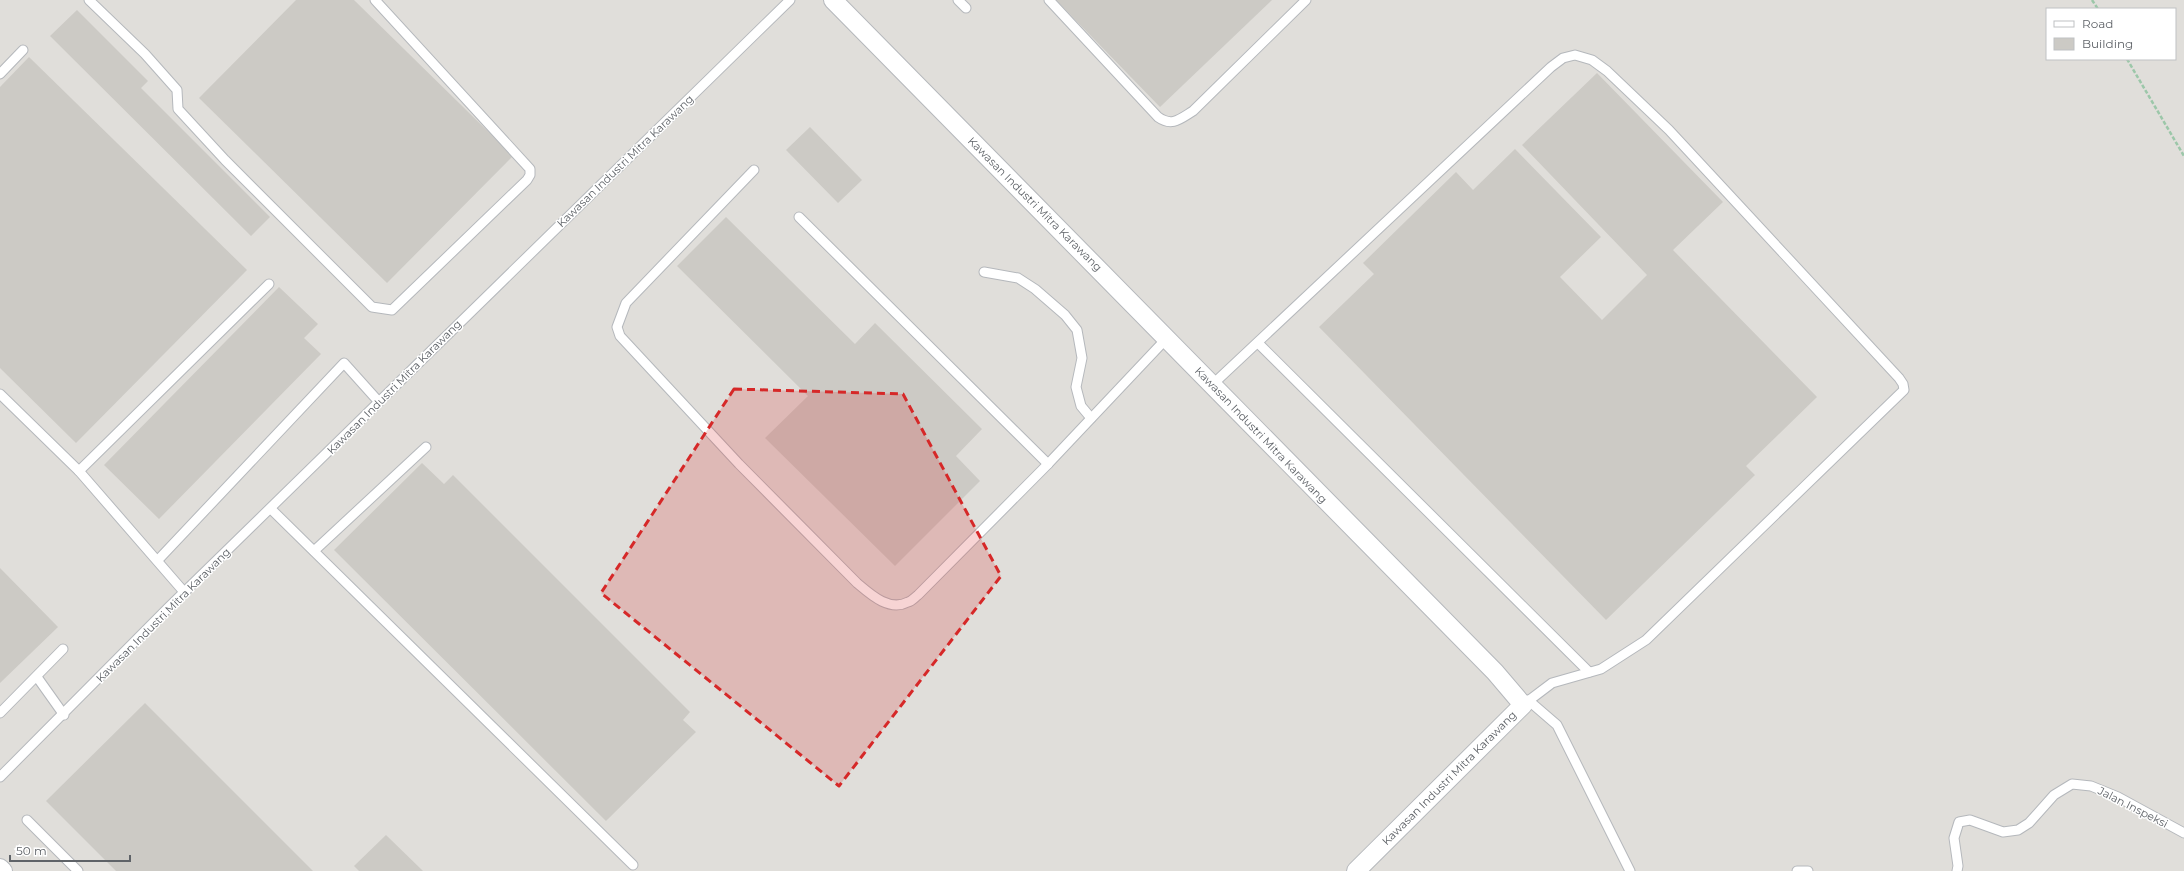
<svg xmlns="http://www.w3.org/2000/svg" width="2184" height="871" font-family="Montserrat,sans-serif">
	<rect width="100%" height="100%" fill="#f1efe8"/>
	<path fill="#e0deda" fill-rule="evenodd" d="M0 0H2184V871H0ZM2047 9H2175V59H2047Z"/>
	<g fill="#cccac5">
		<path d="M296 0H354L513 156 387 283 199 98Z"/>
		<path d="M1056 0H1272L1160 107Z"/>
		<path d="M77 10 148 81 141 88 270 217 251 236 50 36Z"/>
		<path d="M29 57 247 270 76 443 0 368V87Z"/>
		<path d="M1597 73 1723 202 1673 250 1817 397 1746 466 1755 475 1606 620 1319 327 1374 274 1363 263 1456 172 1473 190 1515 149 1601 237 1560 277 1602 320 1647 275 1522 145Z"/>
		<path d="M810 127 862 180 838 203 786 150Z"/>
		<path d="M726 217 855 344 875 323 982 429 956 456 980 481 895 566 765 438 808 396 677 266Z"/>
		<path d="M279 287 318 324 304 338 321 354 159 519 104 465Z"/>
		<path d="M422 463 444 484 453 475 690 712 683 720 696 732 606 821 334 550Z"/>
		<path d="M0 568 58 627 0 683Z"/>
		<path d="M145 703 313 871H116L46 801Z"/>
		<path d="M386 835 423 871H359L354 866Z"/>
	</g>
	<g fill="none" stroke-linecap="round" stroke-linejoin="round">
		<g stroke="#b5b8bc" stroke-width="11">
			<g id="service">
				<path d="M89 0 145 54 177 90 178 109 225 160 372 307 392 310 527 180 530 175V169L375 0"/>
				<path d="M958 0 966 8"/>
				<path d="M1049 0 1158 117C1172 127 1180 119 1193 111L1306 0"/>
				<path d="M0 74 23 50"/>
				<path d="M754 170 626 303 617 327 620 336 739 464 857 583C870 594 889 612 908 602 912 601 915 597 918 595L1048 464 1167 338"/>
				<path d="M799 217 1048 464"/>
				<path d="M984 272 1018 278 1035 289 1065 315 1077 330 1082 358 1076 387 1081 406 1091 418"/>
				<path d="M1258 343 1589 672"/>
				<path d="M1212 385 1551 67 1563 58 1575 55 1592 60 1607 71 1669 130 1899 378 1903 384 1904 390 1646 640 1601 669 1552 683 1523 705"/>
				<path d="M0 394 79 471 185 593"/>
				<path d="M79 471 269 284"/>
				<path d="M271 509 633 865"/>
				<path d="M314 551 426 447"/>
				<path d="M158 560 344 363 379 402"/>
				<path d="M37 677 64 715"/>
				<path d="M1528 700 1557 725 1630 871"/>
				<path d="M0 713 63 649"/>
				<path d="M0 777 168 608 790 0"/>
				<path d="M27 820 78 871"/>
				<path d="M1797 871H1808"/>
				<path d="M1957 871 1958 866 1954 838 1959 822 1970 820 2003 832 2018 830 2029 823 2054 795 2072 784 2091 786 2118 797 2184 833"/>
			</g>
		</g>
		<g stroke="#b5b8bc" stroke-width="20">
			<g id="minor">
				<path d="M833 0 1495 672 1523 705 1356 871"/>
				<path d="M0 868 3 871"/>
			</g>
		</g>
		<g stroke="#9cc7a9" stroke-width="2.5" stroke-dasharray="4 2" stroke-linecap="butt">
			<path d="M2092 0 2098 9"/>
			<path d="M2127 59 2184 156"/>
		</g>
		<use href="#service" stroke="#fff" stroke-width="9"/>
		<use href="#minor" stroke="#fff" stroke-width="18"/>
	</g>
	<path fill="#d62828" fill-opacity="0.2" stroke="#d62828" stroke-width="3" stroke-dasharray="8 5" stroke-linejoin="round" d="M734 389 903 394 1001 576 839 786 601 593Z"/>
	<g text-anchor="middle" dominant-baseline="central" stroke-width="3" stroke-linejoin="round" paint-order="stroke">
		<g font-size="11" fill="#5f6368" stroke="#fff">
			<text transform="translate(625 161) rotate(-44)">Kawasan Industri Mitra Karawang</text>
			<text transform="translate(1035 204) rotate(45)">Kawasan Industri Mitra Karawang</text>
			<text transform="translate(394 387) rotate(-45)">Kawasan Industri Mitra Karawang</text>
			<text transform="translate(1261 435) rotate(46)">Kawasan Industri Mitra Karawang</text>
			<text transform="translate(163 615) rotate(-45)">Kawasan Industri Mitra Karawang</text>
			<text transform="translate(1449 778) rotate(-45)">Kawasan Industri Mitra Karawang</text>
			<text transform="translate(2133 807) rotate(27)">Jalan Inspeksi</text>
		</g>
	</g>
	<rect x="2046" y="8" width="130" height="52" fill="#ffffff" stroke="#bfc1c3"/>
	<rect x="2054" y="21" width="20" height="6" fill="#ffffff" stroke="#bfc1c3"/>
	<text x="2082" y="28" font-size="12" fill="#5f6368">Road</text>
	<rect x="2054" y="38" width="20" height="12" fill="#cccac5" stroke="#bfc1c3"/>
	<text x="2082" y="48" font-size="12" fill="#5f6368">Building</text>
	<path d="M10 855v6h120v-6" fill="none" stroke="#5f6368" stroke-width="2"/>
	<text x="16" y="855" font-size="12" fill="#5f6368" stroke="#ffffff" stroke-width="3" paint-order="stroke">50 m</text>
</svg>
